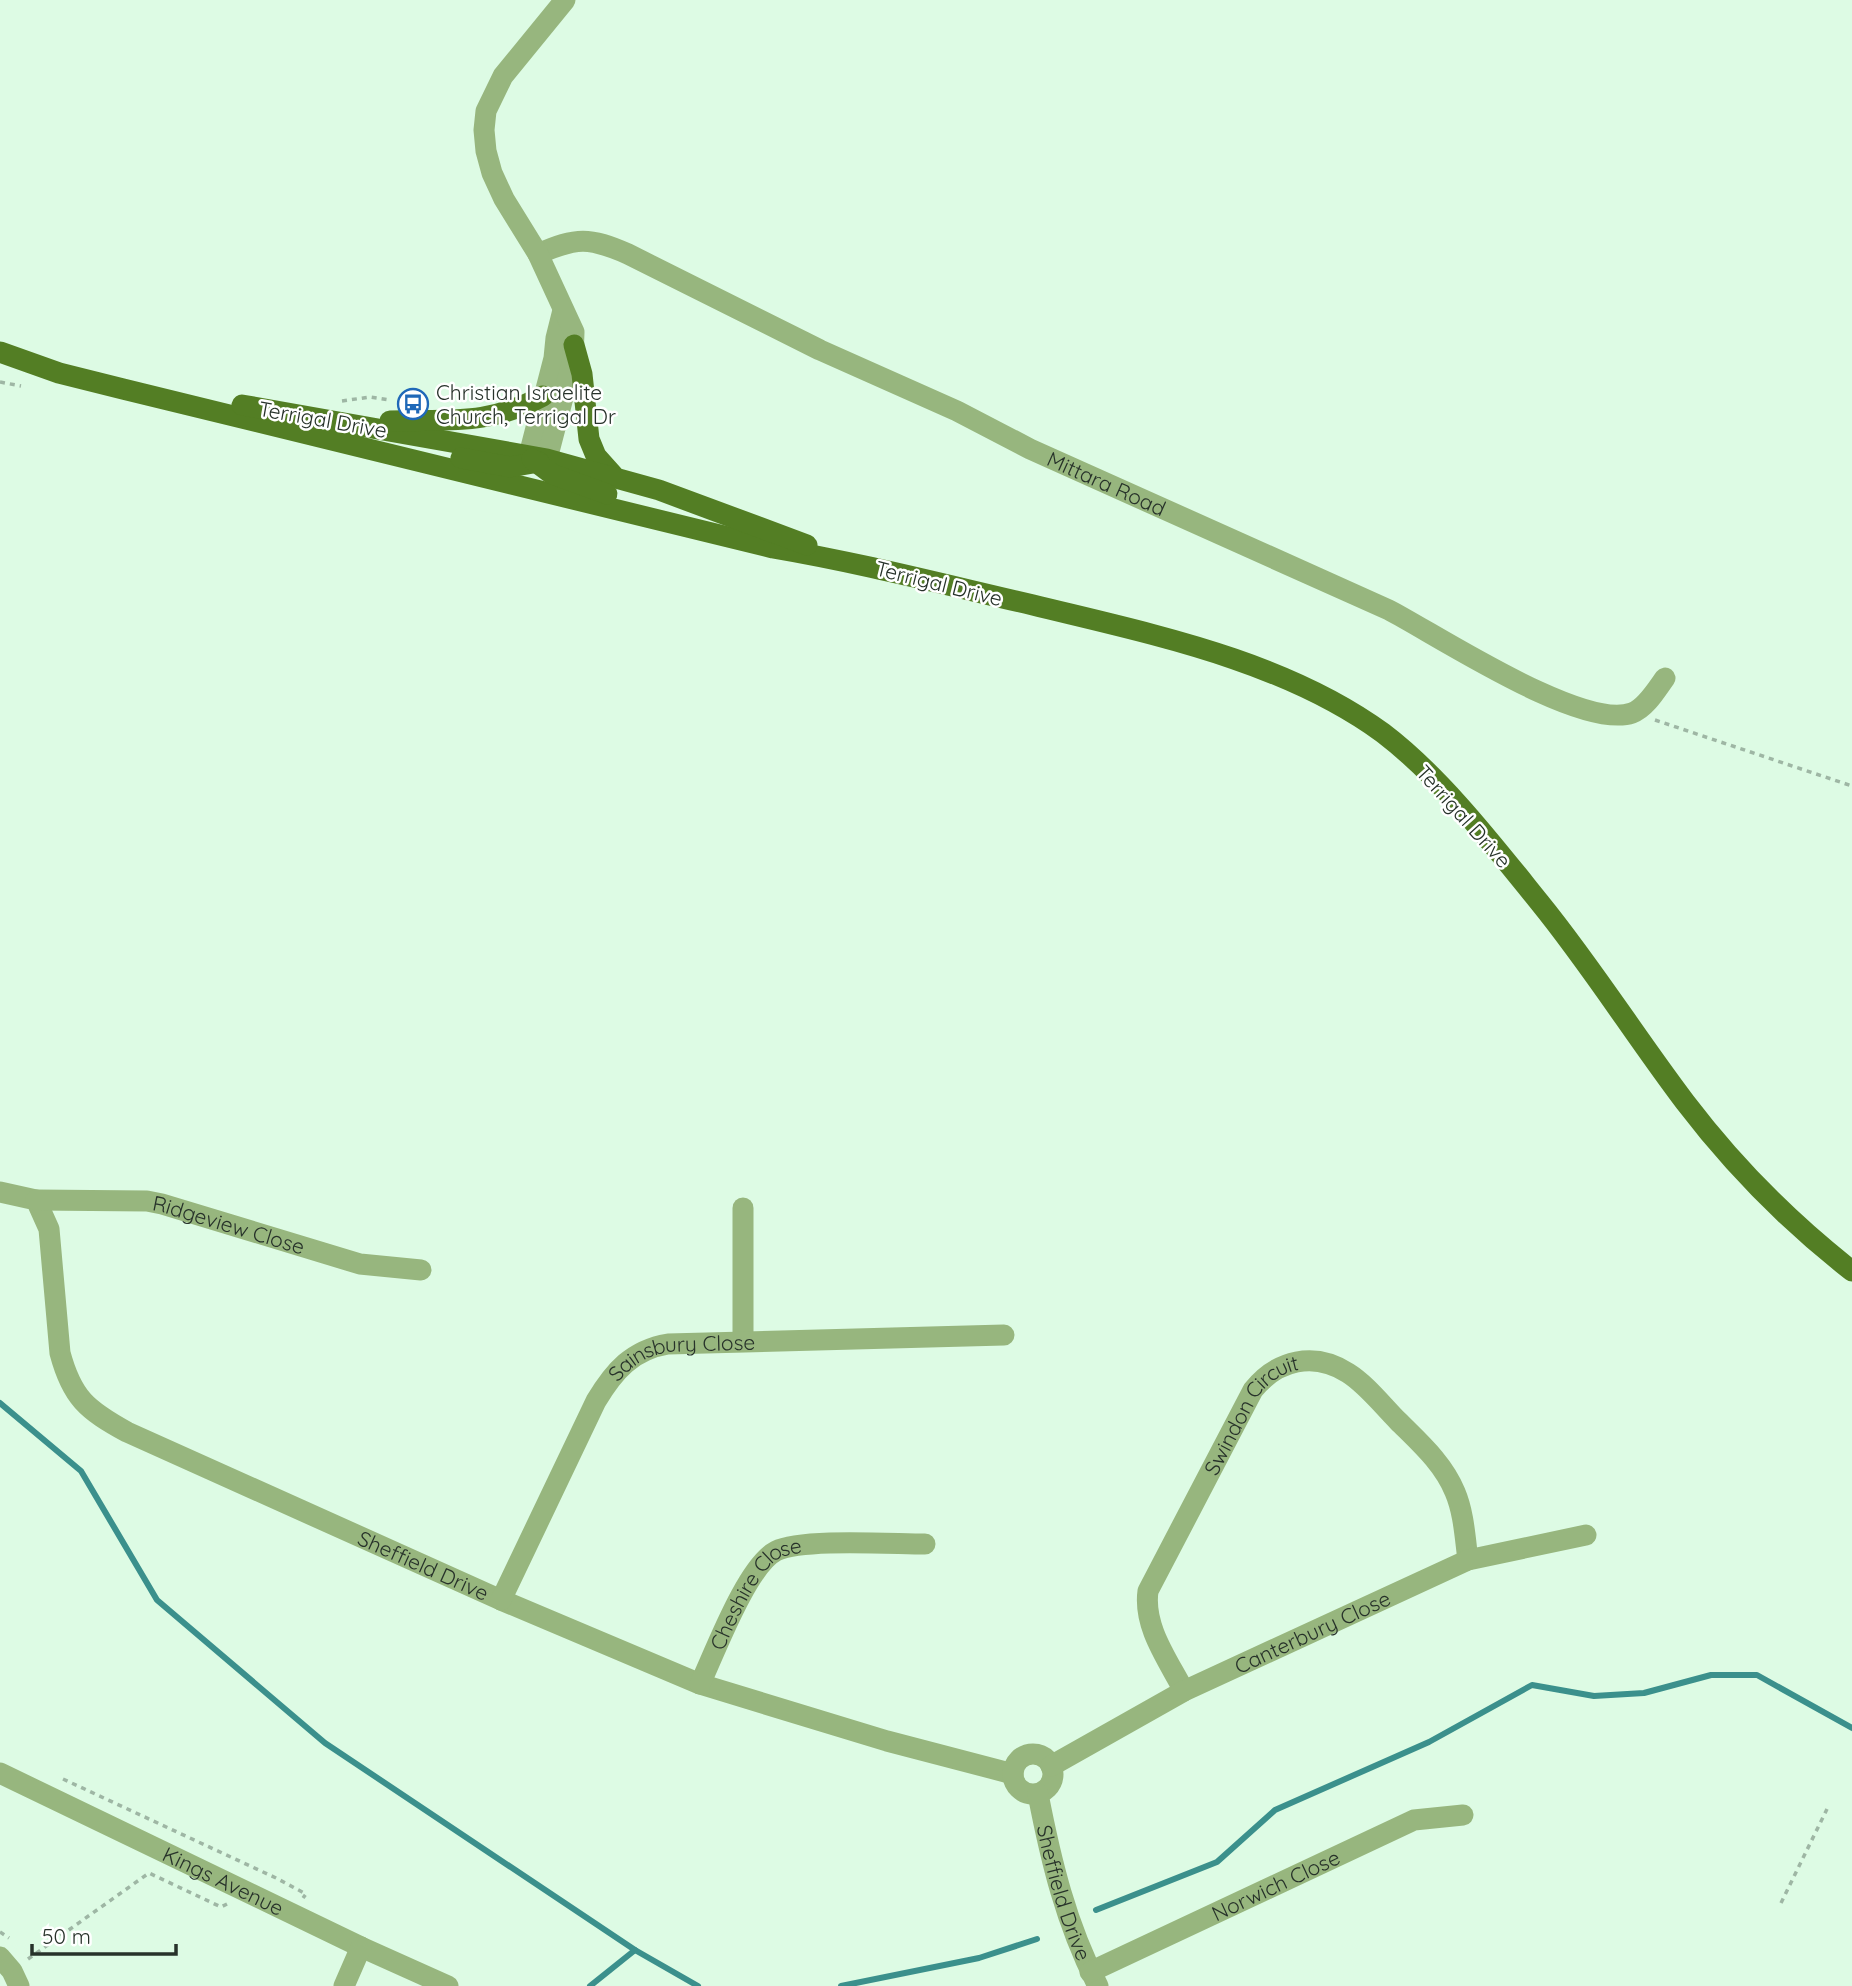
<svg xmlns="http://www.w3.org/2000/svg" width="1852" height="1986" font-family="Quicksand,sans-serif">
	<rect width="100%" height="100%" fill="#ddfbe4"/>
	<g fill="none" stroke-linecap="round" stroke-linejoin="round">
		<g stroke="#3b908c" stroke-width="6">
			<path d="M0 1403 81 1471 157 1600 325 1743 635 1950"/>
			<path d="M1096 1910 1217 1862 1275 1810 1429 1742 1532 1685 1594 1696 1644 1693 1711 1675H1757L1852 1728"/>
			<path d="M590 1986 635 1950 698 1986"/>
			<path d="M841 1986 979 1958 1037 1939"/>
		</g>
		<g stroke="#9eb6a4" stroke-width="3.5" stroke-dasharray="5 5" stroke-linecap="butt">
			<path d="M0 382 21 386"/>
			<path d="M342 401 370 397 390 400"/>
			<path d="M1655 720 1852 786"/>
			<path d="M63 1779 276 1878 306 1894 303 1898"/>
			<path d="M1781 1903 1827 1809"/>
			<path d="M0 1932 9 1938"/>
			<path d="M28 1959 149 1873 221 1907 227 1904"/>
		</g>
		<g stroke="#97b67e" stroke-width="21">
			<path id="s1" d="M538 254C577 237 589 237 628 254L820 350 957 411 1030 449 1389 610C1437 635 1582 731 1632 713 1646 708 1657 689 1665 678"/>
			<path d="M529 455 554 358 556 338 563 310"/>
			<path d="M547 459 573 359 574 332 538 254 504 199 492 173 486 151 484 130 486 111 503 76 565 0"/>
			<path id="s2" d="M0 1192 36 1200 49 1229 60 1353C72 1398 87 1410 127 1432L501 1600 700 1684 887 1741 1013 1774"/>
			<path id="s3" d="M36 1200 147 1201 162 1204 360 1264 421 1270"/>
			<path d="M743 1208V1341"/>
			<path id="s4" d="M501 1600 596 1401C614 1371 632 1350 668 1344L1004 1335"/>
			<path id="s5" d="M700 1684C715 1652 747 1566 776 1551 802 1538 892 1544 925 1544"/>
			<path id="s6" d="M1184 1691C1168 1660 1143 1627 1148 1591L1253 1390C1277 1360 1314 1351 1348 1373 1367 1385 1382 1405 1398 1421 1420 1443 1443 1463 1455 1492 1464 1513 1465 1538 1468 1560"/>
			<circle cx="1033" cy="1774" r="20"/>
			<path id="s7" d="M1051 1766 1184 1691 1468 1560 1586 1535"/>
			<path id="s8" d="M0 1773 361 1947 448 1986"/>
			<path id="s9" d="M1038 1794C1051 1861 1066 1924 1098 1986"/>
			<path d="M0 1957 12 1971 19 1986"/>
			<path id="s10" d="M1090 1972 1414 1820 1463 1815"/>
			<path d="M344 1986 361 1947"/>
		</g>
		<g stroke="#537e24" stroke-width="21">
			<path d="M574 345 582 374 589 439 596 456 613 475"/>
			<path d="M0 352 59 373 123 389 773 548C861 563 946 585 1033 605 1151 634 1283 660 1383 733 1441 777 1494 846 1540 903 1592 967 1635 1036 1685 1102 1733 1165 1789 1222 1852 1271"/>
			<path d="M242 405 547 459 659 490 807 545"/>
			<path d="M390 421C450 419 487 426 543 396"/>
			<path d="M461 458 510 467 539 462"/>
			<path d="M532 459 552 474 607 494"/>
		</g>
	</g>
	<defs>
		<g id="bus-ring" transform="scale(1.575)"><circle r="9.5" fill="#fff" stroke="#1f68b8" stroke-width="1.5"/><path d="M-5-6H5V4H4V6H2V4H-2V6H-4V4H-5ZM-3.5-4V0h7V-4ZM-3.5 1.2v1.5H-2V1.2ZM2 1.2v1.5H3.5V1.2Z" fill="#1f68b8"/></g>
	</defs>
	<g fill-rule="evenodd">
		<use href="#bus-ring" x="413" y="404"/>
	</g>
	<g text-anchor="middle" dominant-baseline="central" stroke-width="5" stroke-linejoin="round" paint-order="stroke">
		<g font-size="21" fill="#27322a" stroke="#fff" text-anchor="start">
			<text x="436" y="392">Christian Israelite<tspan x="436" dy="24">Church, Terrigal Dr</tspan></text>
		</g>
		<g font-size="21" fill="#27322a" stroke="#fff">
			<text transform="translate(323 419) rotate(10)">Terrigal Drive</text>
			<text stroke="none"><textPath href="#s1" startOffset="625">Mittara Road</textPath></text>
			<text transform="translate(939 583) rotate(14)">Terrigal Drive</text>
			<text transform="translate(1464 816) rotate(48)">Terrigal Drive</text>
			<text stroke="none"><textPath href="#s3" startOffset="196">Ridgeview Close</textPath></text>
			<text stroke="none"><textPath href="#s4" startOffset="326">Sainsbury Close</textPath></text>
			<text stroke="none"><textPath href="#s6" startOffset="315">Swindon Circuit</textPath></text>
			<text stroke="none"><textPath href="#s2" startOffset="626">Sheffield Drive</textPath></text>
			<text stroke="none"><textPath href="#s5" startOffset="110">Cheshire Close</textPath></text>
			<text stroke="none"><textPath href="#s7" startOffset="294">Canterbury Close</textPath></text>
			<text stroke="none"><textPath href="#s8" startOffset="248">Kings Avenue</textPath></text>
			<text stroke="none"><textPath href="#s10" startOffset="205">Norwich Close</textPath></text>
			<text stroke="none"><textPath href="#s9" startOffset="102">Sheffield Drive</textPath></text>
		</g>
	</g>
	<path d="M32 1944v10h144v-10" fill="none" stroke="#27322a" stroke-width="3.5"/>
	<text x="42" y="1944" font-size="21" fill="#27322a" stroke="#ffffff" stroke-width="5" paint-order="stroke">50 m</text>
</svg>
